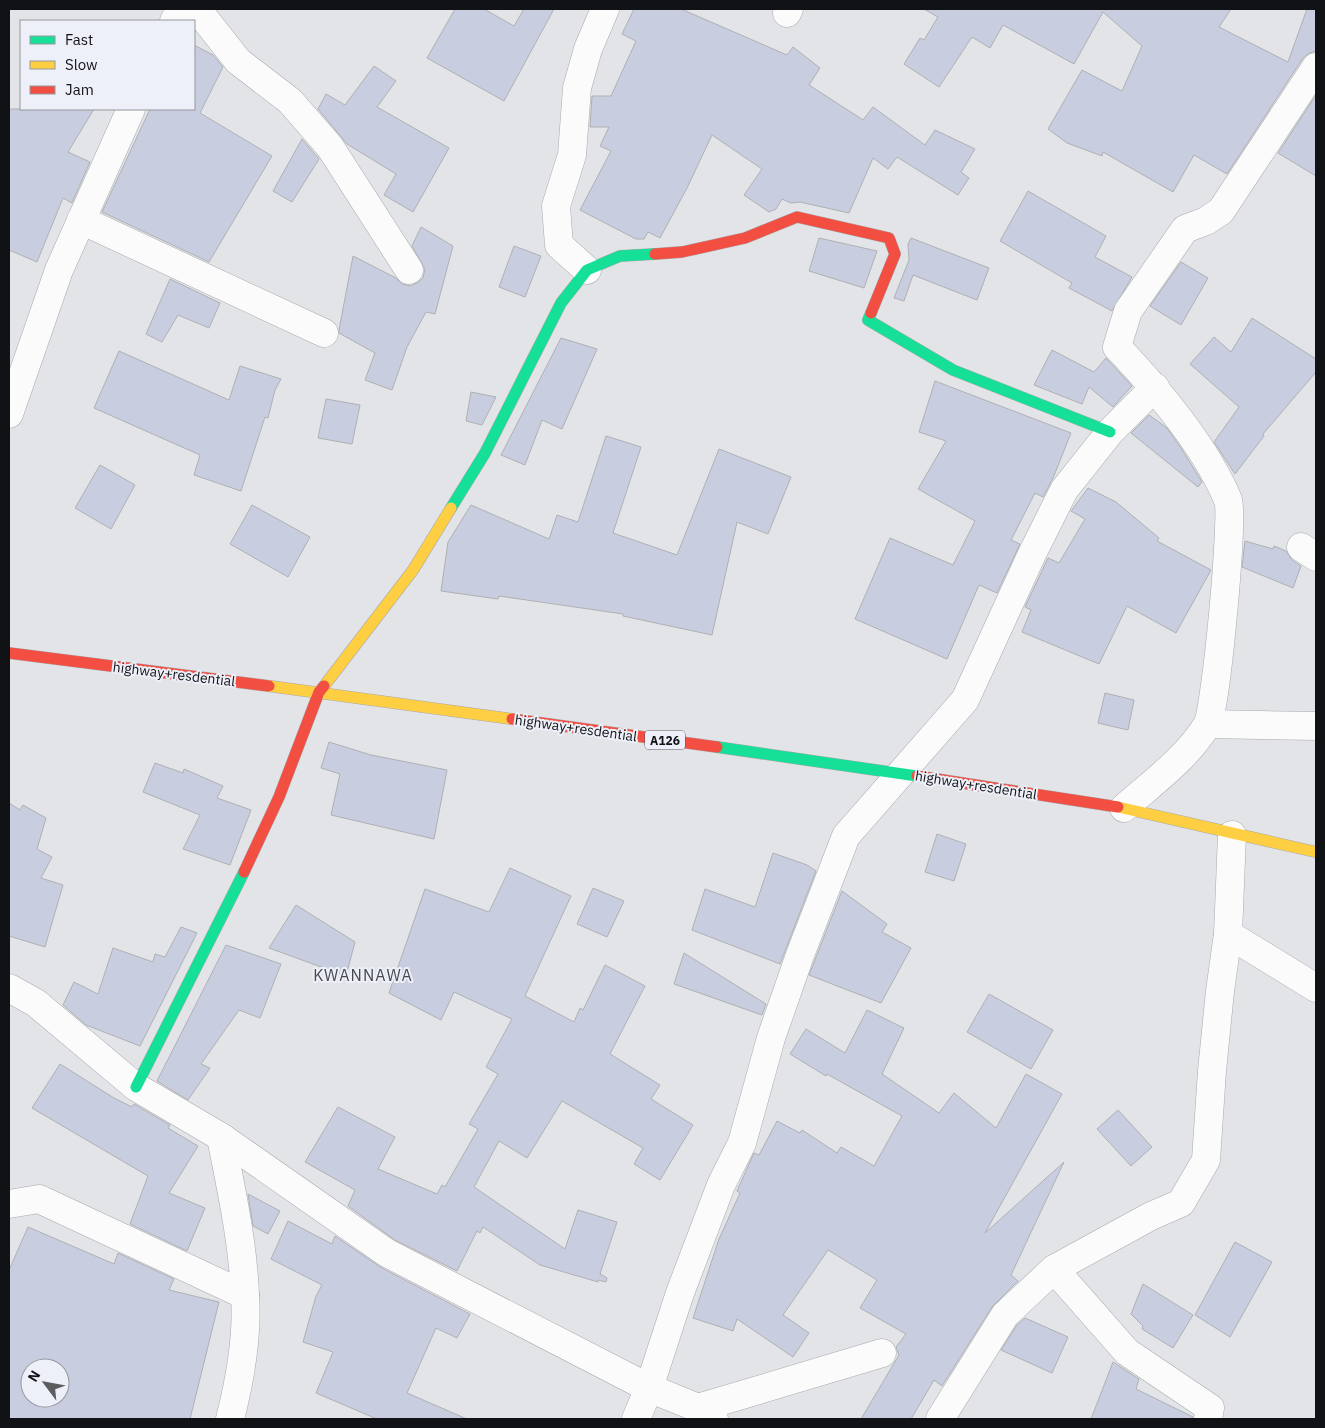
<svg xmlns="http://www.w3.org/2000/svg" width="1325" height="1428" font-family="'IBM Plex Sans',sans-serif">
	<rect width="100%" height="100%" fill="#e3e4e8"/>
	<g fill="#c8cedf" stroke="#afb0b3" fill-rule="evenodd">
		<path d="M455 9H484L514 26 524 9H554L504 101 427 58Z"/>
		<path d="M634 9H681L787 55 793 47 820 68 809 85 863 120 873 107 925 145 935 130 975 149 961 172 969 178 958 195 897 157 888 169 873 158 849 213 800 202 791 203 782 199 776 209 769 212 744 195 762 169 712 135 687 188 660 238 648 232 644 239H636L580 210 611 151 600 146 609 127H590L592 96H611L636 41 622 34Z"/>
		<path d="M924 9H1231L1219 27 1288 62 1307 9H1316V51L1309 53 1303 58 1227 174 1194 155 1173 192 1103 152 1102 156 1067 143 1048 129 1082 70 1122 91 1142 46 1103 12 1074 64 1003 25 990 48 972 37 939 87 904 64 920 38 924 40 938 17Z"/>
		<path d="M194 45 213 55 223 67 200 113 272 156 209 262 102 212 150 109H194Z"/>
		<path d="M374 66 396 81 377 107 449 148 413 212 384 195 396 174 347 144 318 109 326 94 345 105Z"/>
		<path d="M1316 95V176L1278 153Z"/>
		<path d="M9 109H94L68 152 90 162 72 203 63 198 37 262 9 250Z"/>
		<path d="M302 139 319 159 292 202 273 191Z"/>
		<path d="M1028 191 1106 236 1095 257 1132 277 1112 311 1069 288 1072 283 1000 241Z"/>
		<path d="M421 227 453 246 435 314 426 312 407 347 392 390 365 380 375 353 339 333V330L353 256 396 278 402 284 410 286 417 283 423 278 425 269 412 246Z"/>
		<path d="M819 238 877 251 864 288 809 271Z"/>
		<path d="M911 238 989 268 977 300 913 275 904 301 894 298 909 260 908 244Z"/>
		<path d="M514 246 541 256 525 297 499 287Z"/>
		<path d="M1181 262 1208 278 1181 325 1150 306Z"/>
		<path d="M170 279 220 303 209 328 178 315 162 342 146 334Z"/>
		<path d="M1252 318 1316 359V372L1263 434 1264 436 1235 474 1214 442 1239 407 1190 364 1214 337 1231 352Z"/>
		<path d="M561 338 597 349 562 429 542 420 525 465 501 455Z"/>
		<path d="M1052 350 1094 372 1106 358 1132 386 1113 407 1089 387 1082 404 1034 385Z"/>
		<path d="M119 351 229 400 240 366 281 379 275 390 268 418 265 417 241 491 194 475 200 455 94 408Z"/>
		<path d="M935 381 1071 433 1053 478 1043 497 1035 493 1011 540 1020 544 997 593 979 585 947 659 855 619 890 538 953 565 975 521 918 489 946 441 919 432Z"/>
		<path d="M471 392 496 397 482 425 466 421Z"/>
		<path d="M326 399 360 405 352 444 318 438Z"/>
		<path d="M1149 415 1167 428 1181 448 1202 482 1198 487 1131 433Z"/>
		<path d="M606 436 641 447 613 533 677 555 719 449 791 477 768 534 737 522 712 635 623 616V614L499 596 498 599 441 591 448 542 471 505 549 539 557 515 578 522Z"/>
		<path d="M100 465 135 485 111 529 75 508Z"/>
		<path d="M1088 488 1116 502 1159 538 1157 541 1211 570 1176 633 1127 606 1099 664 1022 632 1031 610 1025 607 1048 558 1059 563 1085 519 1071 511Z"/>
		<path d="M252 505 310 537 288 577 230 544Z"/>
		<path d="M1245 541 1273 549 1274 546 1286 551 1292 560 1301 566 1293 588 1242 567Z"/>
		<path d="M1105 693 1134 700 1128 730 1098 723Z"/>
		<path d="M329 742 371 755 447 770 434 839 331 815 340 774 321 768Z"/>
		<path d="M155 763 183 773 184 769 223 786 217 798 251 810 230 865 183 849 200 815 143 792Z"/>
		<path d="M9 803 20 810 23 805 46 818 37 849 52 857 41 878 63 885 45 947 9 936Z"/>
		<path d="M937 834 966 844 954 881 925 872Z"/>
		<path d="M773 853 807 865 816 871 780 964 692 930 705 889 755 907Z"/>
		<path d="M510 868 571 896 525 996 574 1022 580 1008 583 1010 605 965 645 986 610 1054 660 1085 651 1099 693 1125 660 1180 634 1164 643 1148 562 1101 527 1158 499 1141 474 1187 565 1249 578 1210 617 1222 600 1274 607 1278 606 1282 598 1280V1282L540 1265 483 1227 480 1233 477 1231 457 1271 395 1240 348 1206 355 1190 305 1162 338 1107 395 1137 378 1169 437 1194 442 1185 445 1187 478 1129 469 1124 498 1074 486 1067 512 1019 454 992 441 1020 389 993 425 889 489 912Z"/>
		<path d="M593 888 624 901 607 937 577 924Z"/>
		<path d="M842 891 887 924 882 932 911 948 881 1003 809 975Z"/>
		<path d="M296 905 355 942 346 976 269 948Z"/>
		<path d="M181 927 197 933 140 1046 86 1025 63 1005 74 982 98 994 113 948 153 962 155 954 165 957Z"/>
		<path d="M226 945 281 964 260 1018 239 1010 201 1064 210 1068 188 1100 157 1081Z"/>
		<path d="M684 953 766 1004 762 1015 674 984Z"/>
		<path d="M989 994 1053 1030 1031 1069 967 1032Z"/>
		<path d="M867 1010 904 1028 882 1074 939 1113 954 1093 996 1128 1026 1074 1062 1094 985 1233 1064 1162 1011 1275 1018 1281 992 1307 942 1386 934 1380 911 1419H861L899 1355 896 1347 906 1334 860 1308 877 1280 828 1250 783 1315 809 1333 793 1357 737 1319 733 1331 693 1318 719 1239 740 1193 737 1191 754 1153 759 1155 777 1121 800 1133 802 1130 837 1153 841 1147 874 1166 902 1116 827 1074 826 1076 790 1054 806 1029 845 1053Z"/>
		<path d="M60 1064 114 1098 132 1107 134 1104 170 1125 168 1128 198 1146 169 1193 205 1208 187 1251 130 1224 148 1176 32 1108Z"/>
		<path d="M1118 1110 1152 1147 1131 1166 1097 1129Z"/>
		<path d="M248 1194 280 1211 268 1234 253 1226Z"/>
		<path d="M288 1221 332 1244 335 1236 380 1267 470 1314 457 1338 436 1328 407 1393 467 1419H377L316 1393 333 1352 303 1342 316 1296 322 1285 271 1259Z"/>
		<path d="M28 1227 114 1264 118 1253 174 1279 169 1290 219 1302 190 1419H9V1270ZM30 1368H60V1398H30Z"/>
		<path d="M1235 1242 1272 1262 1230 1337 1195 1315Z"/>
		<path d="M1143 1284 1193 1315 1173 1348 1142 1329 1143 1326 1131 1314Z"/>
		<path d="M1025 1318 1068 1337 1052 1373 1001 1350 1017 1325Z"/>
		<path d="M1113 1362 1139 1379 1136 1389 1193 1417V1419H1091Z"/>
	</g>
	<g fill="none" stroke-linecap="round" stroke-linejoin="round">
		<g stroke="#a8a9ad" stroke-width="29">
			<g id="street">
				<path d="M197 9 238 61 290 101 330 147 409 270"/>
				<path d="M787 13 789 9"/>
				<path d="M174 21 180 9"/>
				<path d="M81 220 324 333"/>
				<path d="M587 270 559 245 556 206 572 155 577 88 588 49 605 9"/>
				<path d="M9 414 59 270 131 109"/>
				<path d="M1301 547 1316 557"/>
				<path d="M1208 724 1316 726"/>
				<path d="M1124 808C1152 783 1187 758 1207 725 1216 710 1234 516 1228 500 1205 445 1158 390 1117 347L1128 311 1185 229 1206 221 1221 211 1316 67"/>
				<path d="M1228 934 1316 988"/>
				<path d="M9 988 36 1003 136 1087 221 1137 387 1253 649 1388 698 1408 714 1419"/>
				<path d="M221 1137C231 1189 243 1242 245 1295 248 1336 240 1380 230 1419"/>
				<path d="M9 1204 39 1199 245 1295"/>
				<path d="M1054 1269 1127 1352 1210 1408 1208 1419"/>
				<path d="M698 1408 882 1353"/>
				<path d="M636 1419 649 1388 680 1293 721 1185 742 1143 771 1038 800 955 846 836 965 700 1032 554 1064 490 1110 432 1155 387"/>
				<path d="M940 1419 1005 1315 1054 1269 1151 1216 1181 1203 1206 1160 1212 1071 1220 991 1228 934 1232 835"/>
			</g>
		</g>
		<g stroke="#a8a9ad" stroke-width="12">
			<g id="fast">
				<path d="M871 313 868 320 953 370 1110 432"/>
				<path d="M451 508 485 453 561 303 587 270 620 256 655 254"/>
				<path d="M717 747 917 776"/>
				<path d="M136 1087 244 872"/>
			</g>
		</g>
		<g stroke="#a8a9ad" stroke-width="12">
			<g id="slow">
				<path d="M269 686 512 719"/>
				<path d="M324 686 413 570 451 508"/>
				<path d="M1118 807 1316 852"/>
			</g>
		</g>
		<g stroke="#a8a9ad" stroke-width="12">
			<g id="jam">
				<path d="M655 254 682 252 745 238 797 217 889 238 895 254 871 313"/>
				<path d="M9 653 269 686"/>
				<path d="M512 719 717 747"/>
				<path d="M917 776 1118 807"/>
				<path d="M244 872 279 797 319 692 324 686"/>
			</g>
		</g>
		<use href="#street" stroke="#fbfbfc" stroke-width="28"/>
		<use href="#fast" stroke="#16e098" stroke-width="11"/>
		<use href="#slow" stroke="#ffcf43" stroke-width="11"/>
		<use href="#jam" stroke="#f24e42" stroke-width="11"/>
	</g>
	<g text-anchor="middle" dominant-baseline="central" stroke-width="4" stroke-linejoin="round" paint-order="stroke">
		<rect fill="#edf0f8" stroke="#535559" stroke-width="1" x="645" y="730.5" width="40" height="19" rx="4"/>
		<g font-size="12" font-weight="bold" fill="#111215">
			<text x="665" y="740">A126</text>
		</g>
		<g font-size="14" fill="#111215" stroke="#edf0f8">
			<text transform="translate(174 674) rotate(7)">highway+resdential</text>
			<text transform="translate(576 728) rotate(8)">highway+resdential</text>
			<text transform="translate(976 785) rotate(9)">highway+resdential</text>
		</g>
		<g font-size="16" letter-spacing="1" fill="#46494f" stroke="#edf0f8">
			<text x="363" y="975">KWANNAWA</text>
		</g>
	</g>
	<rect width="1325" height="1428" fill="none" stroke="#111215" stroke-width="20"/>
	<rect x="20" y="20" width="175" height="90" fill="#edf0f8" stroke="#95979d"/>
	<rect x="30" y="36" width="25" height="8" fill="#16e098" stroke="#95979d"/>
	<text x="65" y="45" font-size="15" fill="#111215">Fast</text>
	<rect x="30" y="61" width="25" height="8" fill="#ffcf43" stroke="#95979d"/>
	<text x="65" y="70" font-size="15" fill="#111215">Slow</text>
	<rect x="30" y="86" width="25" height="8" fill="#f24e42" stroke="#95979d"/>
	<text x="65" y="95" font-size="15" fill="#111215">Jam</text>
	<g transform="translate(45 1383) rotate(302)"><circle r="24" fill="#edf0f8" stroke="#95979d"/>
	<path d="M0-4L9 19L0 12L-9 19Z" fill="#5a5c5f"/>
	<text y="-8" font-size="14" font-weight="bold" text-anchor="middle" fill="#111215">N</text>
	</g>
</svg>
